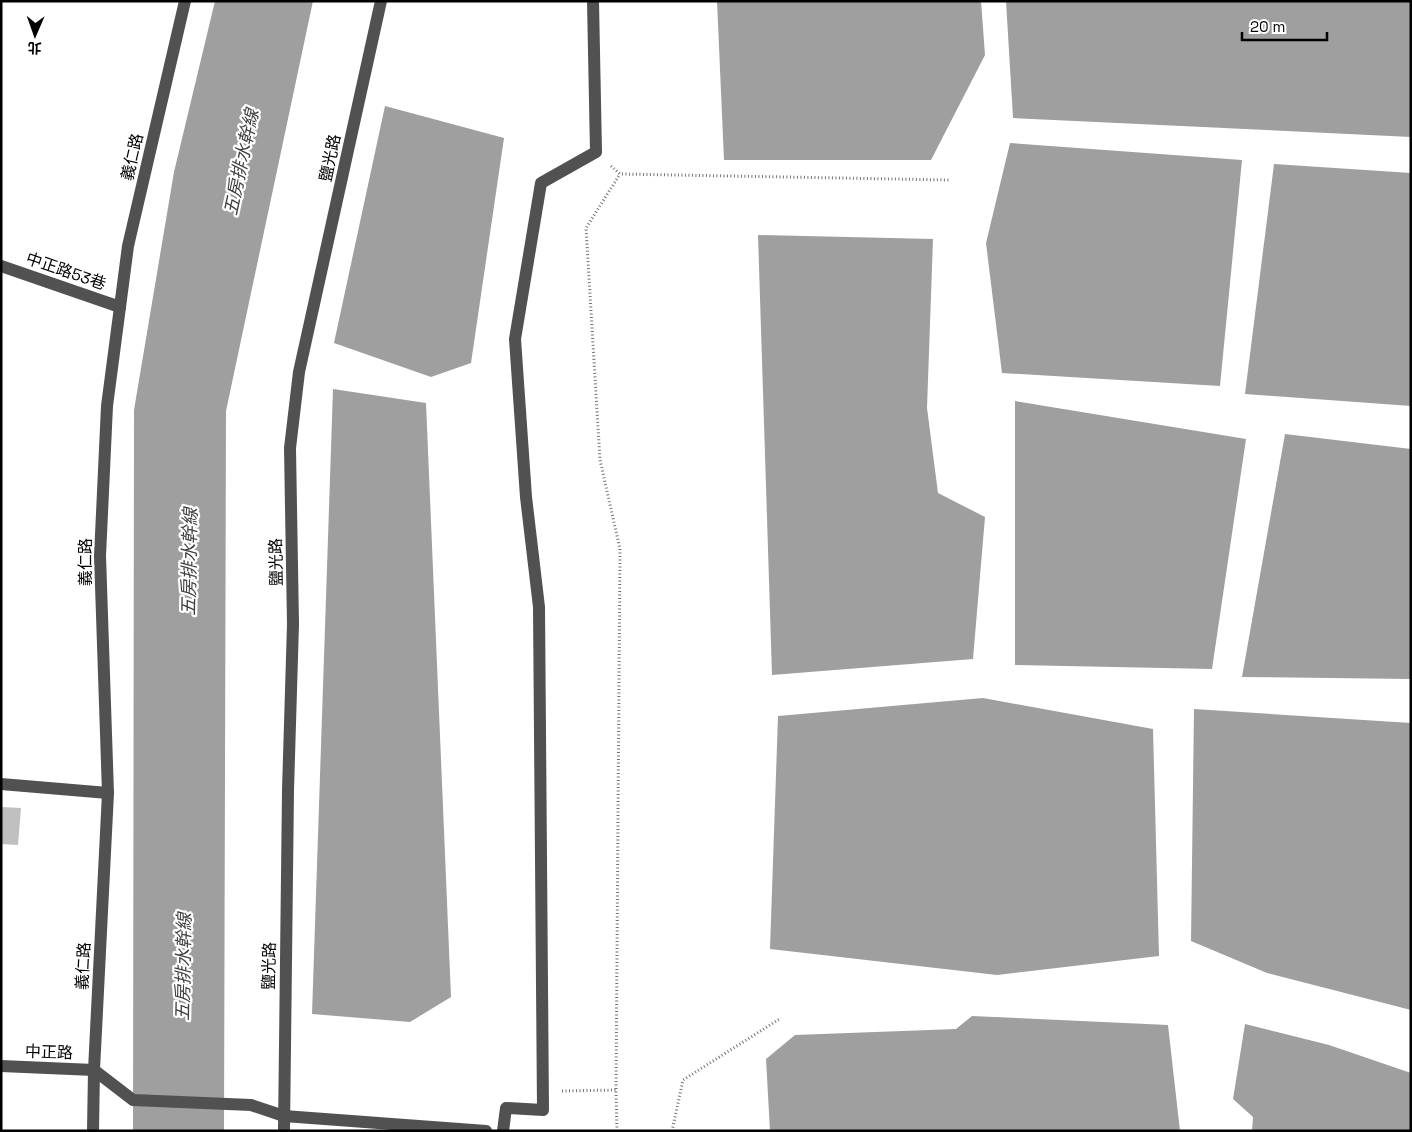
<svg xmlns="http://www.w3.org/2000/svg" width="1412" height="1132" font-family="'Space Grotesk','Noto Sans TC',sans-serif">
	<rect width="100%" height="100%" fill="#fff"/>
	<g fill="#9f9f9f">
		<path d="M215 1H313L226 411 224 1131H133L134 410 174 172Z"/>
		<path d="M717 1H981L985 55 931 160H724Z"/>
		<path d="M1006 1H1411V137L1013 118Z"/>
		<path d="M385 106 504 138 471 363 431 377 334 343Z"/>
		<path d="M1010 143 1242 160 1220 386 1002 373 986 243Z"/>
		<path d="M1274 164 1411 173V406L1245 394Z"/>
		<path d="M758 235 933 239 927 408 938 493 985 517 973 659 772 675Z"/>
		<path d="M333 389 426 403 451 997 410 1022 312 1014Z"/>
		<path d="M1015 401 1246 439 1212 669 1015 665Z"/>
		<path d="M1285 434 1411 449V679L1242 677Z"/>
		<path d="M983 698 1153 729 1159 956 997 975 770 949 778 716Z"/>
		<path d="M1194 709 1411 723V1010L1267 973 1191 941Z"/>
		<path d="M972 1016 1168 1025 1180 1131H770L766 1059 795 1035 956 1029Z"/>
		<path d="M1245 1024 1329 1045 1411 1073V1131H1252L1253 1117 1233 1099Z"/>
	</g>
	<path fill="#c0c0c0" d="M1 807 21 808 18 845 1 844Z"/>
	<g fill="none" stroke-linecap="round" stroke-linejoin="round">
		<g stroke="#737373" stroke-width="3" stroke-dasharray="1 2.5" stroke-linecap="butt">
			<path d="M611 166 620 174 949 180"/>
			<path d="M562 1091 616 1090"/>
			<path d="M617 1131 616 1090 620 549 600 460 586 228 620 174"/>
			<path d="M672 1131 683 1080 781 1018"/>
		</g>
		<g stroke="#515151" stroke-width="12">
			<path d="M1 266 120 307"/>
			<path d="M1 784 108 793"/>
			<path d="M1 1066 94 1070 133 1100 251 1105 284 1116 486 1131"/>
			<path d="M93 1131 94 1070 108 793 100 556 107 406 128 246 185 1"/>
			<path d="M284 1131 288 790 293 624 290 448 299 372 381 1"/>
			<path d="M503 1131 506 1108 543 1110 539 607 526 497 515 339 541 183 596 152 593 1"/>
		</g>
	</g>
	<g text-anchor="middle" dominant-baseline="central" stroke-width="4.5" stroke-linejoin="round" paint-order="stroke">
		<g font-size="16" fill="#000" stroke="#fff">
			<text transform="translate(132 157) rotate(-77)">義仁路</text>
			<text transform="translate(330 158) rotate(-78)">鹽光路</text>
			<text transform="translate(66 271) rotate(19)">中正路53巷</text>
			<text transform="translate(85 562) rotate(-90)">義仁路</text>
			<text transform="translate(276 562) rotate(-91)">鹽光路</text>
			<text transform="translate(83 966) rotate(-87)">義仁路</text>
			<text transform="translate(269 966) rotate(-89)">鹽光路</text>
			<text transform="translate(49 1052) rotate(2)">中正路</text>
		</g>
		<g font-size="18" font-style="italic" fill="#404040" stroke="#fff">
			<text transform="translate(241 162) rotate(-78)">五房排水幹線</text>
			<text transform="translate(189 562) rotate(-89)">五房排水幹線</text>
			<text transform="translate(183 967) rotate(-89)">五房排水幹線</text>
		</g>
	</g>
	<rect width="1412" height="1132" fill="none" stroke="#000000" stroke-width="5"/>
	<g transform="translate(35 35) rotate(182)" stroke="#ffffff" stroke-width="4" paint-order="stroke">
	<path d="M0-4L9 19L0 12L-9 19Z" fill="#000000"/>
	<text y="-8" font-size="14" font-weight="bold" text-anchor="middle" fill="#000000">北</text>
	</g>
	<path d="M1242 32v8h85v-8" fill="none" stroke="#000000" stroke-width="2.5"/>
	<text x="1250" y="32" font-size="15" fill="#000000" stroke="#ffffff" stroke-width="4" paint-order="stroke">20 m</text>
</svg>
